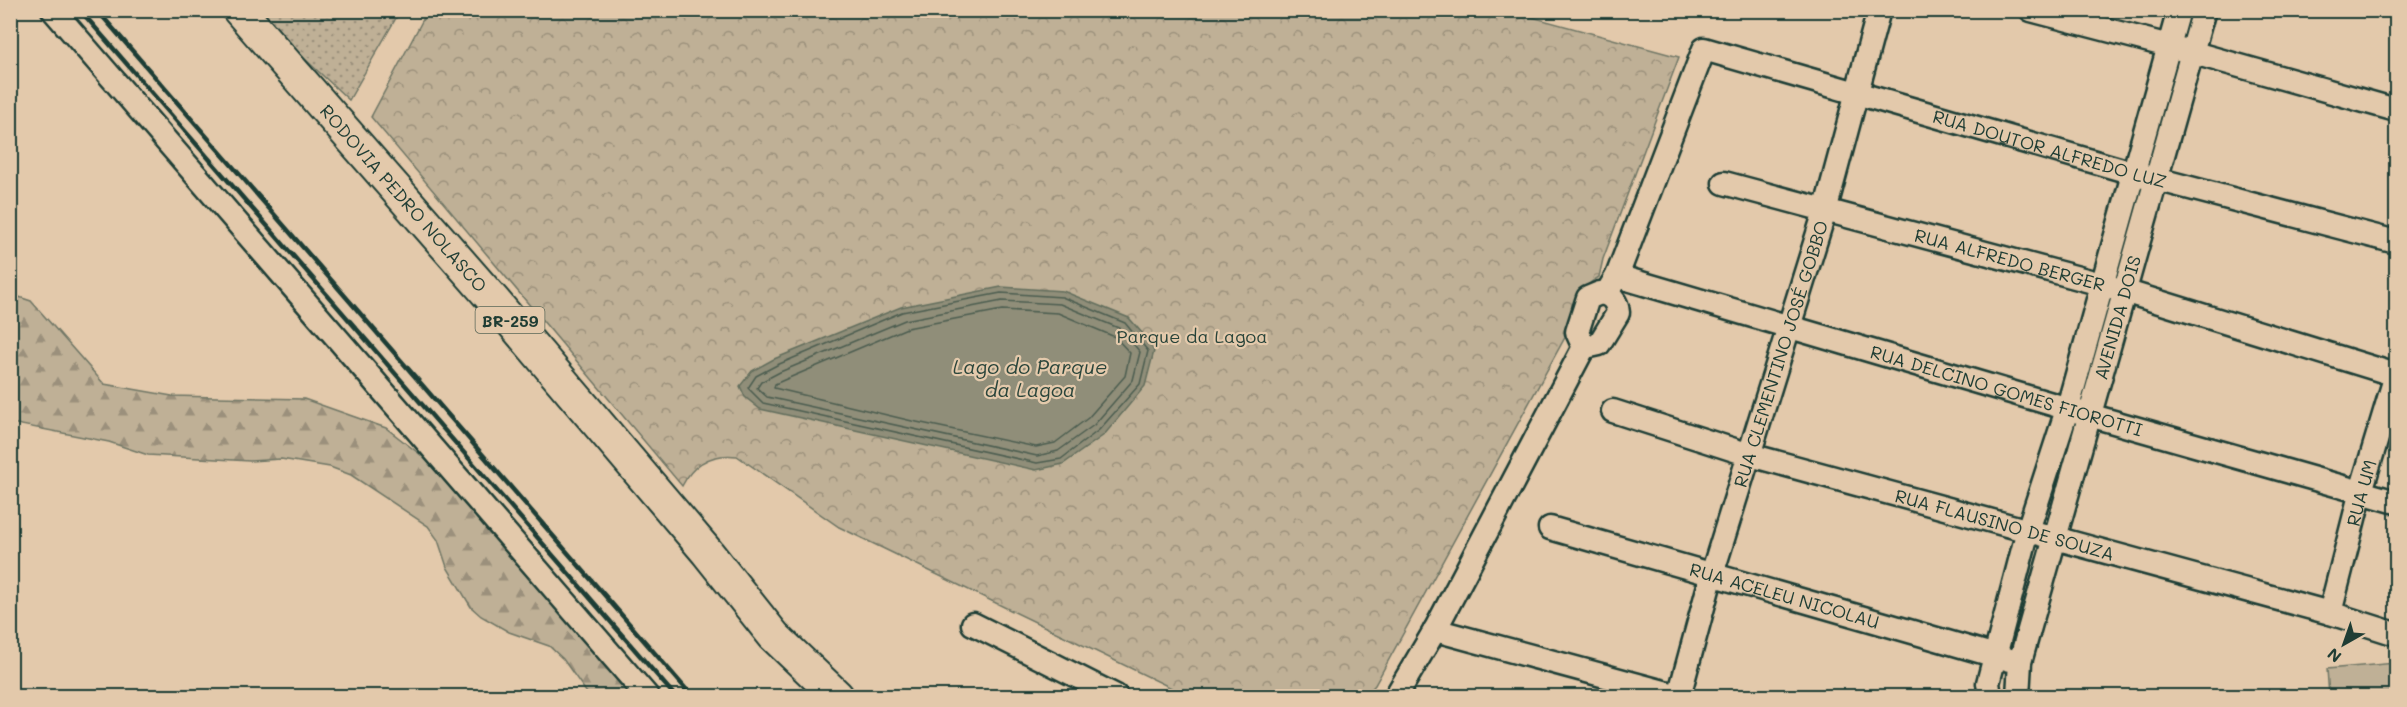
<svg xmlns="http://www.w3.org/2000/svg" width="2407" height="707" font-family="Mali,sans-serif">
	<defs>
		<pattern id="grass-dots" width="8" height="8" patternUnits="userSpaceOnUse" patternTransform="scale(1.5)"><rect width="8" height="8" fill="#bfb096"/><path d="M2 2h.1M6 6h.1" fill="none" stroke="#9b907b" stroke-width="1.8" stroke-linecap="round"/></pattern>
		<pattern id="forest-firs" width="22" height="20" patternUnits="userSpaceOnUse" patternTransform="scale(1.5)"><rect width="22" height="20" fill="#bfb096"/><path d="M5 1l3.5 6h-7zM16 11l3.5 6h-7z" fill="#9b907b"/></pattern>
		<pattern id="park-crowns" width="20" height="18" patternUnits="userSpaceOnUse" patternTransform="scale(1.5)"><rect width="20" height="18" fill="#bfb096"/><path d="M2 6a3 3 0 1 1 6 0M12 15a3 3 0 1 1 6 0" fill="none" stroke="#9b907b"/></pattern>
	</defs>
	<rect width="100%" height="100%" fill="#e3c9ab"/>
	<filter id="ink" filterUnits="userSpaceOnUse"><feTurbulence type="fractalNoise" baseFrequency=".0167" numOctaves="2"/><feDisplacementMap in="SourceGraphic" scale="12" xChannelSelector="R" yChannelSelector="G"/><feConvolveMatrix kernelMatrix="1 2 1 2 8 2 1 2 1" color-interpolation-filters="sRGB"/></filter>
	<g filter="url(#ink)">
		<path fill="url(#grass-dots)" stroke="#6f7665" stroke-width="1.5" d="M257 11H400L349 100 276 32Z"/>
		<path fill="url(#forest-firs)" stroke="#6f7665" stroke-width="1.5" d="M10 294 31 301 104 384 172 396 304 399 386 428 488 507 652 696H589L563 659 549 646 509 632 481 616 471 607 447 567 438 540 428 526 351 475 330 467 281 459 250 461 148 455 109 442 11 423Z"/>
		<path fill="url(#park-crowns)" stroke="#6f7665" stroke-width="1.5" d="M428 10H1506L1679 57 1603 259 1599 277C1578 289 1569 306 1569 330L1375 685 1365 696H1188L839 527 737 456C711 453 693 464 682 486L371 117Z"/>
		<path fill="#bfb096" stroke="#6f7665" stroke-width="1.5" d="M2396 663V696H2329L2327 669Z"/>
		<path fill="#908e79" stroke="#636e5d" stroke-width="1.5" d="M1001 287 1063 291 1129 318 1148 340 1154 351 1145 386 1104 435 1063 464 1036 470 760 409 745 397 740 386 752 371 774 359 901 307Z"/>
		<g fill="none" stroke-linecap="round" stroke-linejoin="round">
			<g stroke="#4c5d50" stroke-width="1.5">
				<path d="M1001 293 1062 297 1125 323 1148 351 1140 384 1099 430 1061 459 1037 463 763 403 748 388 756 376 777 365 902 312Z"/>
				<path d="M1002 301 1060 304 1121 329 1140 352 1133 380 1094 425 1058 451 1037 456 767 397 757 388 761 382 780 372 905 320Z"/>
				<path d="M1002 310 1058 313 1115 337 1130 353 1125 376 1088 418 1055 443 1036 447 912 421 774 388 775 384 784 380 907 328Z"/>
			</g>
			<g stroke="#1f3d34" stroke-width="27">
				<g id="minor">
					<path d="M53 10 647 696"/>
					<path d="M2031 10 2169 46 2396 110"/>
					<path id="s1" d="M1724 183 2101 284 2396 375"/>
					<path id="s2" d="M1617 276 2089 415 2396 502"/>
					<path d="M1600 293C1611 294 1617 301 1618 313L1599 344 1590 346 1581 341 1577 332 1588 298Z"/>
					<path id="s3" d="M1606 294 1617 276 1704 49 2133 173 2396 242"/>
					<path id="s4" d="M1613 411 1750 455 2330 613 2396 634"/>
					<path id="s5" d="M1550 528 2010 660"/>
					<path id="s6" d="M2330 613 2361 491 2396 375"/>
					<path d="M973 624 1116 696"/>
					<path d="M1435 630 1679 696"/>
					<path d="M1396 696 1435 630 1585 345"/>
					<path id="s7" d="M1679 696 1712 574 1825 211 1879 10"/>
					<path d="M1990 696 1988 683 2028 530 2068 407 2179 10"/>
					<path id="s8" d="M2018 696 2020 662 2204 10"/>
				</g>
			</g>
			<g stroke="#1f3d34" stroke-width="36">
				<g id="highway">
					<path id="s9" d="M239 10 494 301 707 552 774 636 837 696"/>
				</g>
			</g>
			<use href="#minor" stroke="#e3c9ab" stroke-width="22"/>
			<use href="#highway" stroke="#e3c9ab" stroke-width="32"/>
			<g stroke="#1f3d34" stroke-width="4.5">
				<path d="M80 10 675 696"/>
				<path d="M97 10 692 696"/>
			</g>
		</g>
	</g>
	<g text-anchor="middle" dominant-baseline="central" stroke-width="4.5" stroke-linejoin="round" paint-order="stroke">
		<rect fill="#e3c9ab" stroke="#5a6758" stroke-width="1.5" x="475.5" y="307" width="69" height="26" rx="4.5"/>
		<g font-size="16" font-weight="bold" fill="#1f3d34">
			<text x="510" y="320">BR-259</text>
		</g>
		<g font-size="18" fill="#1f3d34" stroke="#e3c9ab">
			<text stroke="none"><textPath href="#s3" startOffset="624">RUA DOUTOR ALFREDO LUZ</textPath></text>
			<text stroke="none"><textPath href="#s9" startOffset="250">RODOVIA PEDRO NOLASCO</textPath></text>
			<text stroke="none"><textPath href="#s1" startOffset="296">RUA ALFREDO BERGER</textPath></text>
			<text stroke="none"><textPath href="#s8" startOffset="392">AVENIDA DOIS</textPath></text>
			<text stroke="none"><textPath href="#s7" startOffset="357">RUA CLEMENTINO JOSÉ GOBBO</textPath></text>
			<text stroke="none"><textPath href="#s2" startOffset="406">RUA DELCINO GOMES FIOROTTI</textPath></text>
			<text stroke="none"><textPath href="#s6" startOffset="124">RUA UM</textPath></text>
			<text stroke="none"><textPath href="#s4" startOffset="408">RUA FLAUSINO DE SOUZA</textPath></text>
			<text stroke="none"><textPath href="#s5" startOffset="244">RUA ACELEU NICOLAU</textPath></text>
		</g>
		<g font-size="18" fill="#274339" stroke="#e3c9ab">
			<text x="1192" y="336">Parque da Lagoa</text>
		</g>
		<g font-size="20" font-style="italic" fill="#2a453b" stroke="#e3c9ab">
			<text x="1030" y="366">Lago do Parque<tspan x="1030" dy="23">da Lagoa</tspan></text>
		</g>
	</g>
	<rect width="2407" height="707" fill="none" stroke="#e3c9ab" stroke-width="36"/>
	<rect x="18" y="18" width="2371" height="671" fill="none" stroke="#1f3d34" stroke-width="2" filter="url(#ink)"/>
	<g transform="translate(2344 644) rotate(220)" stroke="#e3c9ab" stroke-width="4.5" paint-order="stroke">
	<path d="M0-4.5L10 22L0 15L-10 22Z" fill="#1f3d34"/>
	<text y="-9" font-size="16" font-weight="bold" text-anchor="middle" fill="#1f3d34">N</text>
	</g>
</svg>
